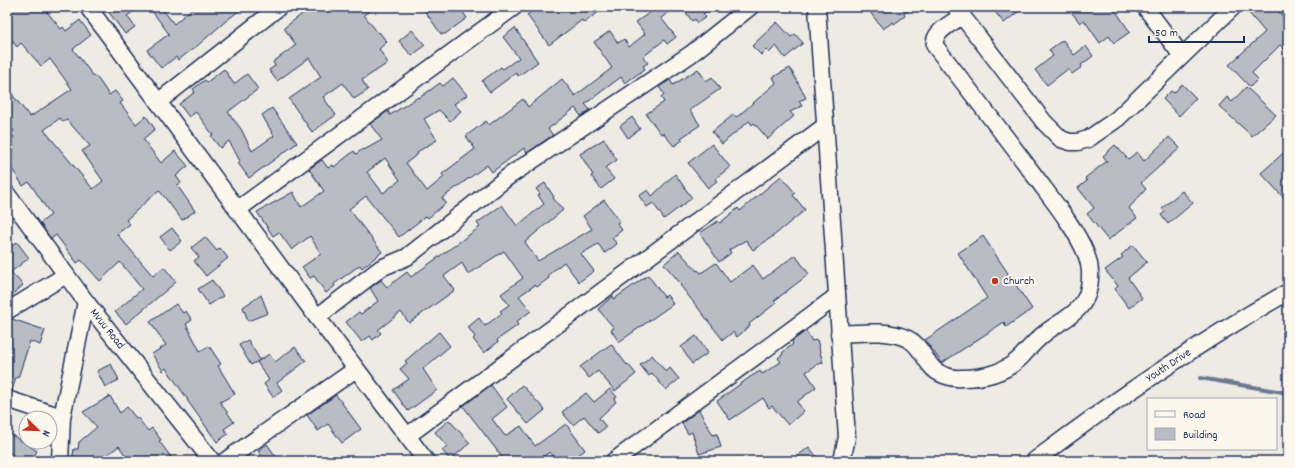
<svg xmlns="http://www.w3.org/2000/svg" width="1295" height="468" font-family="Dekko,sans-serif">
	<rect width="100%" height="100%" fill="#eeebe4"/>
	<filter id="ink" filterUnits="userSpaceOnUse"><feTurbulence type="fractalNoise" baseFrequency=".025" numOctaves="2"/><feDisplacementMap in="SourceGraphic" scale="8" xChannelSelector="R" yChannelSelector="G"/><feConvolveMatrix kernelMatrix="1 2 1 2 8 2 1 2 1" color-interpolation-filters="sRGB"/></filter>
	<g filter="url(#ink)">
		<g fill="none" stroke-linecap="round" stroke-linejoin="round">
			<path stroke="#6d7892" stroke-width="4" d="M1200 378 1288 393"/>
		</g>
		<g fill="#b9bcc3" stroke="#1b2f5e" fill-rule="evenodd">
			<path d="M7 7H43L61 29 63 27 66 31 80 20 91 35 73 49 94 77 96 76 109 95 115 91 123 101 120 103 136 124 146 116 155 129 143 139 161 163 175 151 188 166 176 176 181 183 177 185 195 211 182 220 159 190 126 220 130 224 117 234 153 276 164 267 176 282 126 324 115 312 142 289 120 262 100 281 81 260 77 263 56 235 51 239 40 223 51 215 29 182 23 186 7 161V142L14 137 10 133 14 131 7 122V88L30 117 72 89 50 59 41 66 21 43 17 47 7 34ZM60 118 63 122 67 120 90 146 82 151 103 181 93 189 44 130Z"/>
			<path d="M105 7H140L127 16 135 27 125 34Z"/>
			<path d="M149 7H161L174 24 194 7H244L227 20 197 46 178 60 176 57 161 68 147 50 169 34Z"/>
			<path d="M311 7H374L364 15 378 33 379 32 387 42 379 49 388 63 362 80 368 90 354 99 343 83 323 97 336 115 312 132 289 99 321 77 309 58 277 81 269 70 275 66 273 62 296 45 284 28Z"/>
			<path d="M422 7H459L467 18 445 34H441Z"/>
			<path d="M537 7H605L584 23 582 20 549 45 527 15Z"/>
			<path d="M658 7H676L661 18 676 37 667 44 664 40 643 57 648 63 643 66 645 69 625 83 621 77 585 104 590 110 581 116 575 108 548 129 553 135 527 153 524 148 492 172 487 165 442 198 446 203 428 218 426 216 399 237 366 196 349 209 382 252 362 268 360 265 334 284 335 286 326 293 314 276 310 278 302 267 321 254 310 236 292 250 279 232 273 236 257 212 293 192 301 207 324 191 309 169 322 160 328 168 333 165 334 167 354 151 356 154 363 149 364 150 382 140 370 124 388 111 390 115 418 97 419 98 440 83 443 86 453 78 467 95 454 104 461 111 450 121 439 110 424 119 437 140 417 152 418 154 406 163 427 191 444 177 442 174 475 149 466 136 486 121 489 125 523 99 528 107 562 79 575 96 612 68 594 42 610 31 618 43 624 39 629 47 645 34 636 22ZM385 158 400 180 383 193 367 172Z"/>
			<path d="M682 7H713L703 14 706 17 697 23 695 19 692 21Z"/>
			<path d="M866 7H912L904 14 905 16 894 24 893 22 883 29Z"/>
			<path d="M991 7H1024L1004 23Z"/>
			<path d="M1081 7H1113L1130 32 1114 43 1109 36 1100 43 1084 20 1080 23 1072 13Z"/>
			<path d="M1254 7H1275L1288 23V53L1280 45 1252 73 1258 79 1250 87 1229 65 1265 32 1248 12Z"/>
			<path d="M777 22 791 37 795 34 803 43 785 58 776 46 769 53 766 50 761 55 752 46Z"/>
			<path d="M515 28 538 62 518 76 516 73 490 92 482 81 501 67 503 69 519 58 503 37Z"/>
			<path d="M412 30 425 45 412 56 399 41Z"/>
			<path d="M1063 40 1074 55 1086 46 1093 56 1081 65 1082 67 1072 74 1068 69 1047 85 1035 70 1053 56 1049 50Z"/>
			<path d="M790 68 806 98 799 101 802 106 790 112 794 116 768 139 754 123 752 125 749 121 722 144 712 132 733 115 737 117 776 83 773 77Z"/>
			<path d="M224 69 234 84 247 74 258 89 228 112 241 129 252 151 274 136 262 115 272 108 297 143 249 178 238 163 240 161 229 141 220 148 211 136 213 135 196 112 189 117 179 104 195 92 193 89 205 80 207 82Z"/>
			<path d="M698 69 706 81 712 77 720 89 690 110 700 125 681 138 683 140 674 146 663 133 661 134 646 114 664 102 661 97 664 94 659 87 670 80 673 85Z"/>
			<path d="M1182 84 1196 98 1179 116 1163 99 1171 91 1174 93Z"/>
			<path d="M1246 87 1276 115 1252 136 1219 106 1227 97 1232 102Z"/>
			<path d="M632 117 640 129 628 138 620 126Z"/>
			<path d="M1169 137 1180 148 1141 183 1146 189 1129 208 1137 218 1108 240 1087 214 1094 208 1078 188 1087 181 1085 178 1107 161 1103 156 1115 145 1128 159 1137 152 1144 161Z"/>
			<path d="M604 139 617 160 605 168 614 179 601 189 591 176 593 175 580 154Z"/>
			<path d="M712 144 730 167 715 179 717 181 708 188 688 163Z"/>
			<path d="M1288 149V193L1283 197 1261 173Z"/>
			<path d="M675 174 692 198 664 219 653 203 647 207 639 196 648 190 652 196Z"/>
			<path d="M781 176 795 193 793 195 805 210 772 237 753 250 746 240 729 250 731 253 719 262 700 233 718 221 720 223 738 208 740 211Z"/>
			<path d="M545 183 554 197 553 198 563 210 525 242 538 261 592 229 583 216 604 200 620 221 617 223 622 230 612 238 617 244 605 253 598 244 581 254 594 271 579 282 564 262 548 275 549 278 537 287 535 285 519 296 531 311 516 322 518 325 497 340 498 342 484 353 473 339 475 337 468 327 479 318 485 326 502 313 500 311 509 305 501 294 523 278 504 251 468 274 462 263 444 276 455 290 409 323 401 312 378 330 381 333 373 340 370 336 362 342 346 322 359 312 361 314 378 301 370 288 381 280 387 287 407 272 411 277 480 227 477 223 502 205 517 226 544 204 538 195 540 194 536 189Z"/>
			<path d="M1182 191 1193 203 1168 224 1161 215 1165 212 1162 208Z"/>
			<path d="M172 228 182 241 170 250 160 237Z"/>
			<path d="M983 236 1032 309 1006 327 1004 322 942 363 925 340 987 298 958 253Z"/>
			<path d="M205 237 217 251 220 248 228 258 206 276 194 261 199 257 191 248Z"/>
			<path d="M17 242 29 258 11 272 23 285 7 300V250Z"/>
			<path d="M1133 245 1147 262 1128 278 1142 298 1129 308 1115 289 1118 286 1105 270 1123 257 1121 255Z"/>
			<path d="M679 251 697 271 698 270 701 273 716 263 730 282 753 265 763 279 795 255 809 274 774 301 776 303 749 324 750 326 737 337 733 332 723 340 680 285 681 284 664 264Z"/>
			<path d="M648 275 664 297 667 295 673 304 619 342 611 330 614 328 598 309 613 296 614 299Z"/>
			<path d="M212 280 223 296 209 305 198 289Z"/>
			<path d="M261 295 268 313 248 321 243 307Z"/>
			<path d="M176 304 183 313 186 311 192 320 186 324 200 351 209 346 221 364 218 366 235 394 220 402 234 422 224 429 228 434 217 442 187 400H188L166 368 163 371 152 354 166 345 150 322Z"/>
			<path d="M12 319 45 330 40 345 30 341 18 378 16 377 12 391 7 390V320Z"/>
			<path d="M806 331 812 341 817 340 823 363 818 364 806 372 816 387 797 402 804 411 788 425 772 406 769 408 763 398 730 420 717 401 750 377 760 371 762 374 781 362 778 358 783 354 782 353 793 344 792 341Z"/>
			<path d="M439 332 450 346 423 369 437 390 408 411 393 390 409 379 400 369 407 363 405 361Z"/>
			<path d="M696 336 708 353 692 364 681 347Z"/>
			<path d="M248 340 260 360 251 365 239 345Z"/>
			<path d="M611 344 627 365 628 364 636 374 615 391 598 371 589 378 580 367Z"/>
			<path d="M295 347 306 361 277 383 282 390 273 397 264 384 269 380 257 362 269 354 275 362Z"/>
			<path d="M652 355 666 372 670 368 679 379 666 390 652 373 649 376 640 365Z"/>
			<path d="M111 364 119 380 105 387 97 371Z"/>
			<path d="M491 385 507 407 492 419 505 436 521 426 535 446 566 424 585 450 570 461H557L550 452 536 461H505L463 406Z"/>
			<path d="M522 385 545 410 528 424 507 399Z"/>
			<path d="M610 389 617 397 614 399 616 402 599 418 606 427 598 433 584 416 573 425 562 412 586 393 594 402Z"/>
			<path d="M336 395 361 429 342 443 328 424 318 431 307 415Z"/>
			<path d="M110 396 120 413 127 407 136 418 137 417 148 431 152 428 161 440 159 441 174 461H129L119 446 103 458V461H72L74 449H78L79 442 97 427 83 412Z"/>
			<path d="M699 410 713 435 717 434 721 447 699 454 692 432 688 434 682 423Z"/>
			<path d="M449 420 470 443 450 460 442 450 447 446 435 432Z"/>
			<path d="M7 432 37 451 31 461H22L7 451Z"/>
			<path d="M267 444 279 461H265L258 451Z"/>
			<path d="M809 447 820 461H791Z"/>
		</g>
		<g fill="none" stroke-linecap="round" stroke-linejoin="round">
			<g stroke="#1b2f5e" stroke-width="19">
				<g id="minor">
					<path d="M88 7 317 317 426 461"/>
					<path d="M817 7 847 437 842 461"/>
					<path d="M1145 7 1182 56"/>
					<path d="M956 8 1044 122 1061 139 1070 142H1078L1088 139 1117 119 1233 7"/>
					<path d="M158 102 279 7"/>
					<path id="s1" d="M7 194 86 302 212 461"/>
					<path d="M237 210 514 7"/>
					<path d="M7 311 66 275"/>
					<path d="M317 317 381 268 407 257 509 176 691 54 750 7"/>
					<path d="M839 334C862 333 886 329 908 339 920 345 923 357 931 366 937 374 951 379 961 378 983 378 1006 373 1022 356 1029 348 1036 340 1045 333 1063 319 1085 312 1089 287 1091 276 1090 264 1086 254 1077 231 1055 203 1040 183 1006 137 971 92 935 46 932 32 952 23 962 16"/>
					<path d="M7 399 62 417"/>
					<path d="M407 436 825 126"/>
					<path d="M60 461 62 417 86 302"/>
					<path d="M225 461 356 369"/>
					<path d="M614 461 837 296"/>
					<path id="s2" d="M1034 461C1115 400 1199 342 1288 292"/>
				</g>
			</g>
			<use href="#minor" stroke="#fbf7ec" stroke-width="16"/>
		</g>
	</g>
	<circle fill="#c8321e" stroke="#fbf7ec" stroke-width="1.5" cx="995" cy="281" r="4"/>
	<g text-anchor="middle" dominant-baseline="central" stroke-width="4" stroke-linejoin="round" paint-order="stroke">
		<g font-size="12" fill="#1b2f5e" stroke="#fbf7ec" text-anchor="start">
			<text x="1003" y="281">Church</text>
		</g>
		<g font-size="12" fill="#1b2f5e" stroke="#fbf7ec">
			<text stroke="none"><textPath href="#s1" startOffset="168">Mvuu Road</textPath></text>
			<text stroke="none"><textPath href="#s2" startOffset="165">Youth Drive</textPath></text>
		</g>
	</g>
	<rect width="1295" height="468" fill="none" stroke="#fbf7ec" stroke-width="24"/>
	<rect x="12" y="12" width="1271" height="444" fill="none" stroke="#1b2f5e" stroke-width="1.5" filter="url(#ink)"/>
	<rect x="1147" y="398" width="130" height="52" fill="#fbf7ec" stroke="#a1a7b3"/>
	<rect x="1155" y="411" width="20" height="6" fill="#fbf7ec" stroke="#a1a7b3"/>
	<text x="1183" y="418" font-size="12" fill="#1b2f5e">Road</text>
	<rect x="1155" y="428" width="20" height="12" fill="#b9bcc3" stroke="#a1a7b3"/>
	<text x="1183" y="438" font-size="12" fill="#1b2f5e">Building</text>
	<g transform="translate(38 430) rotate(113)"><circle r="19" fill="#fbf7ec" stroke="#a1a7b3"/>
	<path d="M0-3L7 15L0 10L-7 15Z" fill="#c8321e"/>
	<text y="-6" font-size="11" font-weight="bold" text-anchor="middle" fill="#1b2f5e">N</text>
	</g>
	<path d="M1149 36v6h95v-6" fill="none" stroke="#1b2f5e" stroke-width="2"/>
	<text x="1155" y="36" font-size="12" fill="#1b2f5e" stroke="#fbf7ec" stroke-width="3" paint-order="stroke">50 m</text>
</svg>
